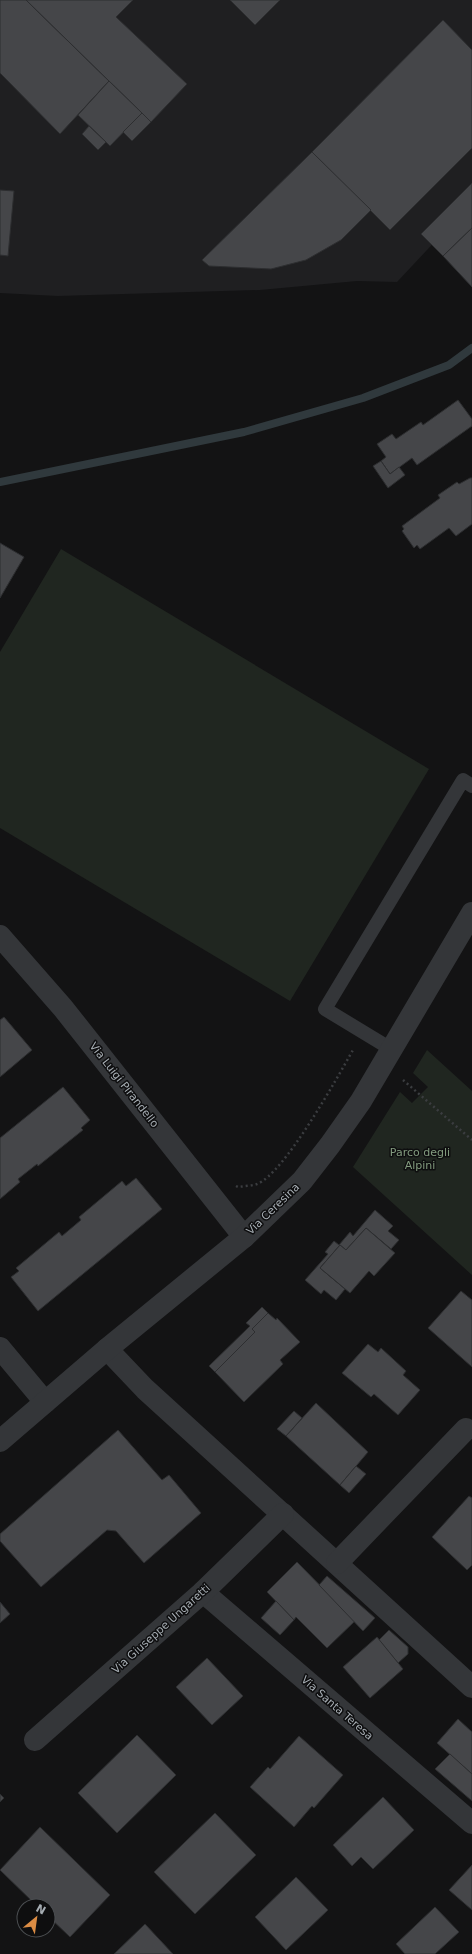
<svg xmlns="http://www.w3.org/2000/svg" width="472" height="1954" font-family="'DejaVu Sans',sans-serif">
	<rect width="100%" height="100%" fill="#131314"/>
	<path fill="#1f1f21" d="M0 0H472V202L397 282 357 281 260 290 58 296 0 293Z"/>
	<g fill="#202620">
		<path d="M61 549 429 769 290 1001 0 828V652Z"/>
		<path d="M427 1050 472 1091V1275L353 1167 400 1092 412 1103 428 1087 413 1073Z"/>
	</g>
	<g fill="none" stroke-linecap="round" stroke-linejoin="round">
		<path stroke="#30393d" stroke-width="8" d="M0 482 244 432 363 398 449 365 472 348"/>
	</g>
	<g fill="#454649" stroke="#2d2e30">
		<path d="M0 0H26L109 81 60 134 0 73Z"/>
		<path d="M26 0H133L116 17 187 84 151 122Z"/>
		<path d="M230 0H280L255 25Z"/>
		<path d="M443 20 472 50V148L390 230 312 152Z"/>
		<path d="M109 81 142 113 110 146 78 115Z"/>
		<path d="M142 113 151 122 132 141 123 132Z"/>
		<path d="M89 126 106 142 98 150 82 134Z"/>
		<path d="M312 152 371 210 341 240 306 260 271 269 209 266 202 260Z"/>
		<path d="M472 183V228L443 256 421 234Z"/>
		<path d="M0 190 14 191 8 256 0 255Z"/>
		<path d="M472 228V287L443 256Z"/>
		<path d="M458 400 472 419V426L417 465 412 458 390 474 381 461 386 457 377 444 392 434 396 439 421 422 423 425Z"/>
		<path d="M381 461 390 474 399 467 405 475 388 488 373 466Z"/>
		<path d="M470 478H472V524L456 536 449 528 420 549 417 545 414 548 402 531 404 529 402 526 440 498 438 495 457 482 459 484Z"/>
		<path d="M0 543 24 557 0 598Z"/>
		<path d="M4 1017 32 1050 0 1077V1020Z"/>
		<path d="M63 1087 90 1120 81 1128 83 1130 38 1166 37 1164 18 1179 20 1182 0 1199V1138Z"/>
		<path d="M136 1178 162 1209 38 1311 11 1277 19 1271 16 1268 59 1232 62 1236 81 1220 79 1217 122 1181 126 1186Z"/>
		<path d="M375 1210 393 1226 388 1231 399 1240 391 1249 366 1228 346 1250 340 1245 320 1268 345 1289 336 1300 324 1290 321 1294 305 1280 328 1254 325 1252 334 1241 339 1245 350 1232 353 1236Z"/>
		<path d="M366 1228 395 1253 374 1276 369 1271 350 1293 320 1268 340 1245 346 1250Z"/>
		<path d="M461 1291 472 1300V1367L428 1328Z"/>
		<path d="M262 1307 268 1313 252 1329 255 1332 215 1372 209 1366 250 1326 246 1323Z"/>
		<path d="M268 1313 276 1320 277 1318 300 1342 280 1360 283 1364 244 1402 215 1372 255 1332 252 1329Z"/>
		<path d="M368 1344 378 1352 381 1348 406 1371 403 1375 420 1390 398 1415 374 1394 371 1397 342 1373Z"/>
		<path d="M316 1403 368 1452 340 1485 286 1436Z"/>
		<path d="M294 1411 302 1418 286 1436 277 1429Z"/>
		<path d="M118 1430 162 1480 169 1475 201 1513 144 1563 116 1531 107 1530 41 1587 0 1541V1534Z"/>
		<path d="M356 1466 366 1474 349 1493 340 1485Z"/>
		<path d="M469 1496 472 1498V1565L467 1570 432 1537Z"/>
		<path d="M297 1562 355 1621 327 1648 296 1617 294 1620 267 1592Z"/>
		<path d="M327 1576 375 1618 363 1631 319 1585Z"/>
		<path d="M276 1601 294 1620 280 1635 261 1618Z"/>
		<path d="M0 1602 10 1614 0 1623Z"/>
		<path d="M389 1630 408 1647V1654L398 1663 379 1640Z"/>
		<path d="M377 1637 403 1669 370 1698 343 1667Z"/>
		<path d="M207 1658 243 1696 212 1725 176 1687Z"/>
		<path d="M458 1719 472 1732V1774L437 1743Z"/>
		<path d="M137 1735 176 1775 117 1833 78 1793Z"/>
		<path d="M299 1736 343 1775 314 1808 312 1806 294 1827 250 1787 268 1767 270 1769Z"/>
		<path d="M450 1754 472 1774V1801L435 1769Z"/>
		<path d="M0 1794 4 1798 0 1802Z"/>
		<path d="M383 1797 414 1830 373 1869 361 1857 352 1866 333 1845Z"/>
		<path d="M215 1813 256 1855 195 1914 154 1872Z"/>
		<path d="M40 1827 110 1895 70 1937 48 1916V1906H37L0 1870Z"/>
		<path d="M472 1865V1910L449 1890Z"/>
		<path d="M296 1877 328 1910 286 1950 255 1917Z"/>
		<path d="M435 1907 459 1932 435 1954H405L396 1944Z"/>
		<path d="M145 1924 173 1954H114Z"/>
	</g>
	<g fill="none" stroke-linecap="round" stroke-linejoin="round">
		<g stroke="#3b3d40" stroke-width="2.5" stroke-dasharray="2 3" stroke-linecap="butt">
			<path d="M403 1080 472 1140"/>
			<path d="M236 1186 238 1187C244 1186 251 1186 257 1184 284 1174 337 1078 353 1050"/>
		</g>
		<path stroke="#343639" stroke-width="14" d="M391 1049 325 1009 463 780 472 786"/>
		<g stroke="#343639" stroke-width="22">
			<path d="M0 936 63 1008 244 1237"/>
			<path d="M0 1348 45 1402"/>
			<path d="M107 1349 145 1389 472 1687"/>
			<path d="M0 1441 107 1349 244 1237 302 1181 330 1145 361 1101 472 913"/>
			<path d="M337 1563 466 1429"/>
			<path d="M203 1592 472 1823"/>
			<path d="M35 1740 203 1592 283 1514"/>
		</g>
	</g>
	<g text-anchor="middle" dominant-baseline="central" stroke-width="3" stroke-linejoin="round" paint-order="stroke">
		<g font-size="11" fill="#a6adb3" stroke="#0e0e0f">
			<text transform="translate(124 1085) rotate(52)">Via Luigi Pirandello</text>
			<text transform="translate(273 1209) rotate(-44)">Via Ceresina</text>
			<text transform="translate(161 1629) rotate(-42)">Via Giuseppe Ungaretti</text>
			<text transform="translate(337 1708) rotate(41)">Via Santa Teresa</text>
		</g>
		<g font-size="11" fill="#839c7f" stroke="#0e0e0f">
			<text x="420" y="1152">Parco degli<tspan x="420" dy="13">Alpini</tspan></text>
		</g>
	</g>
	<g transform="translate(36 1918) rotate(29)"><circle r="19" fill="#0e0e0f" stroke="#4b4e51"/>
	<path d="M0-3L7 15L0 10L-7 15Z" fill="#db8c44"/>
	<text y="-6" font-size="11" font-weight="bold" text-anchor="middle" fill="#a6adb3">N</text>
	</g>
</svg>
